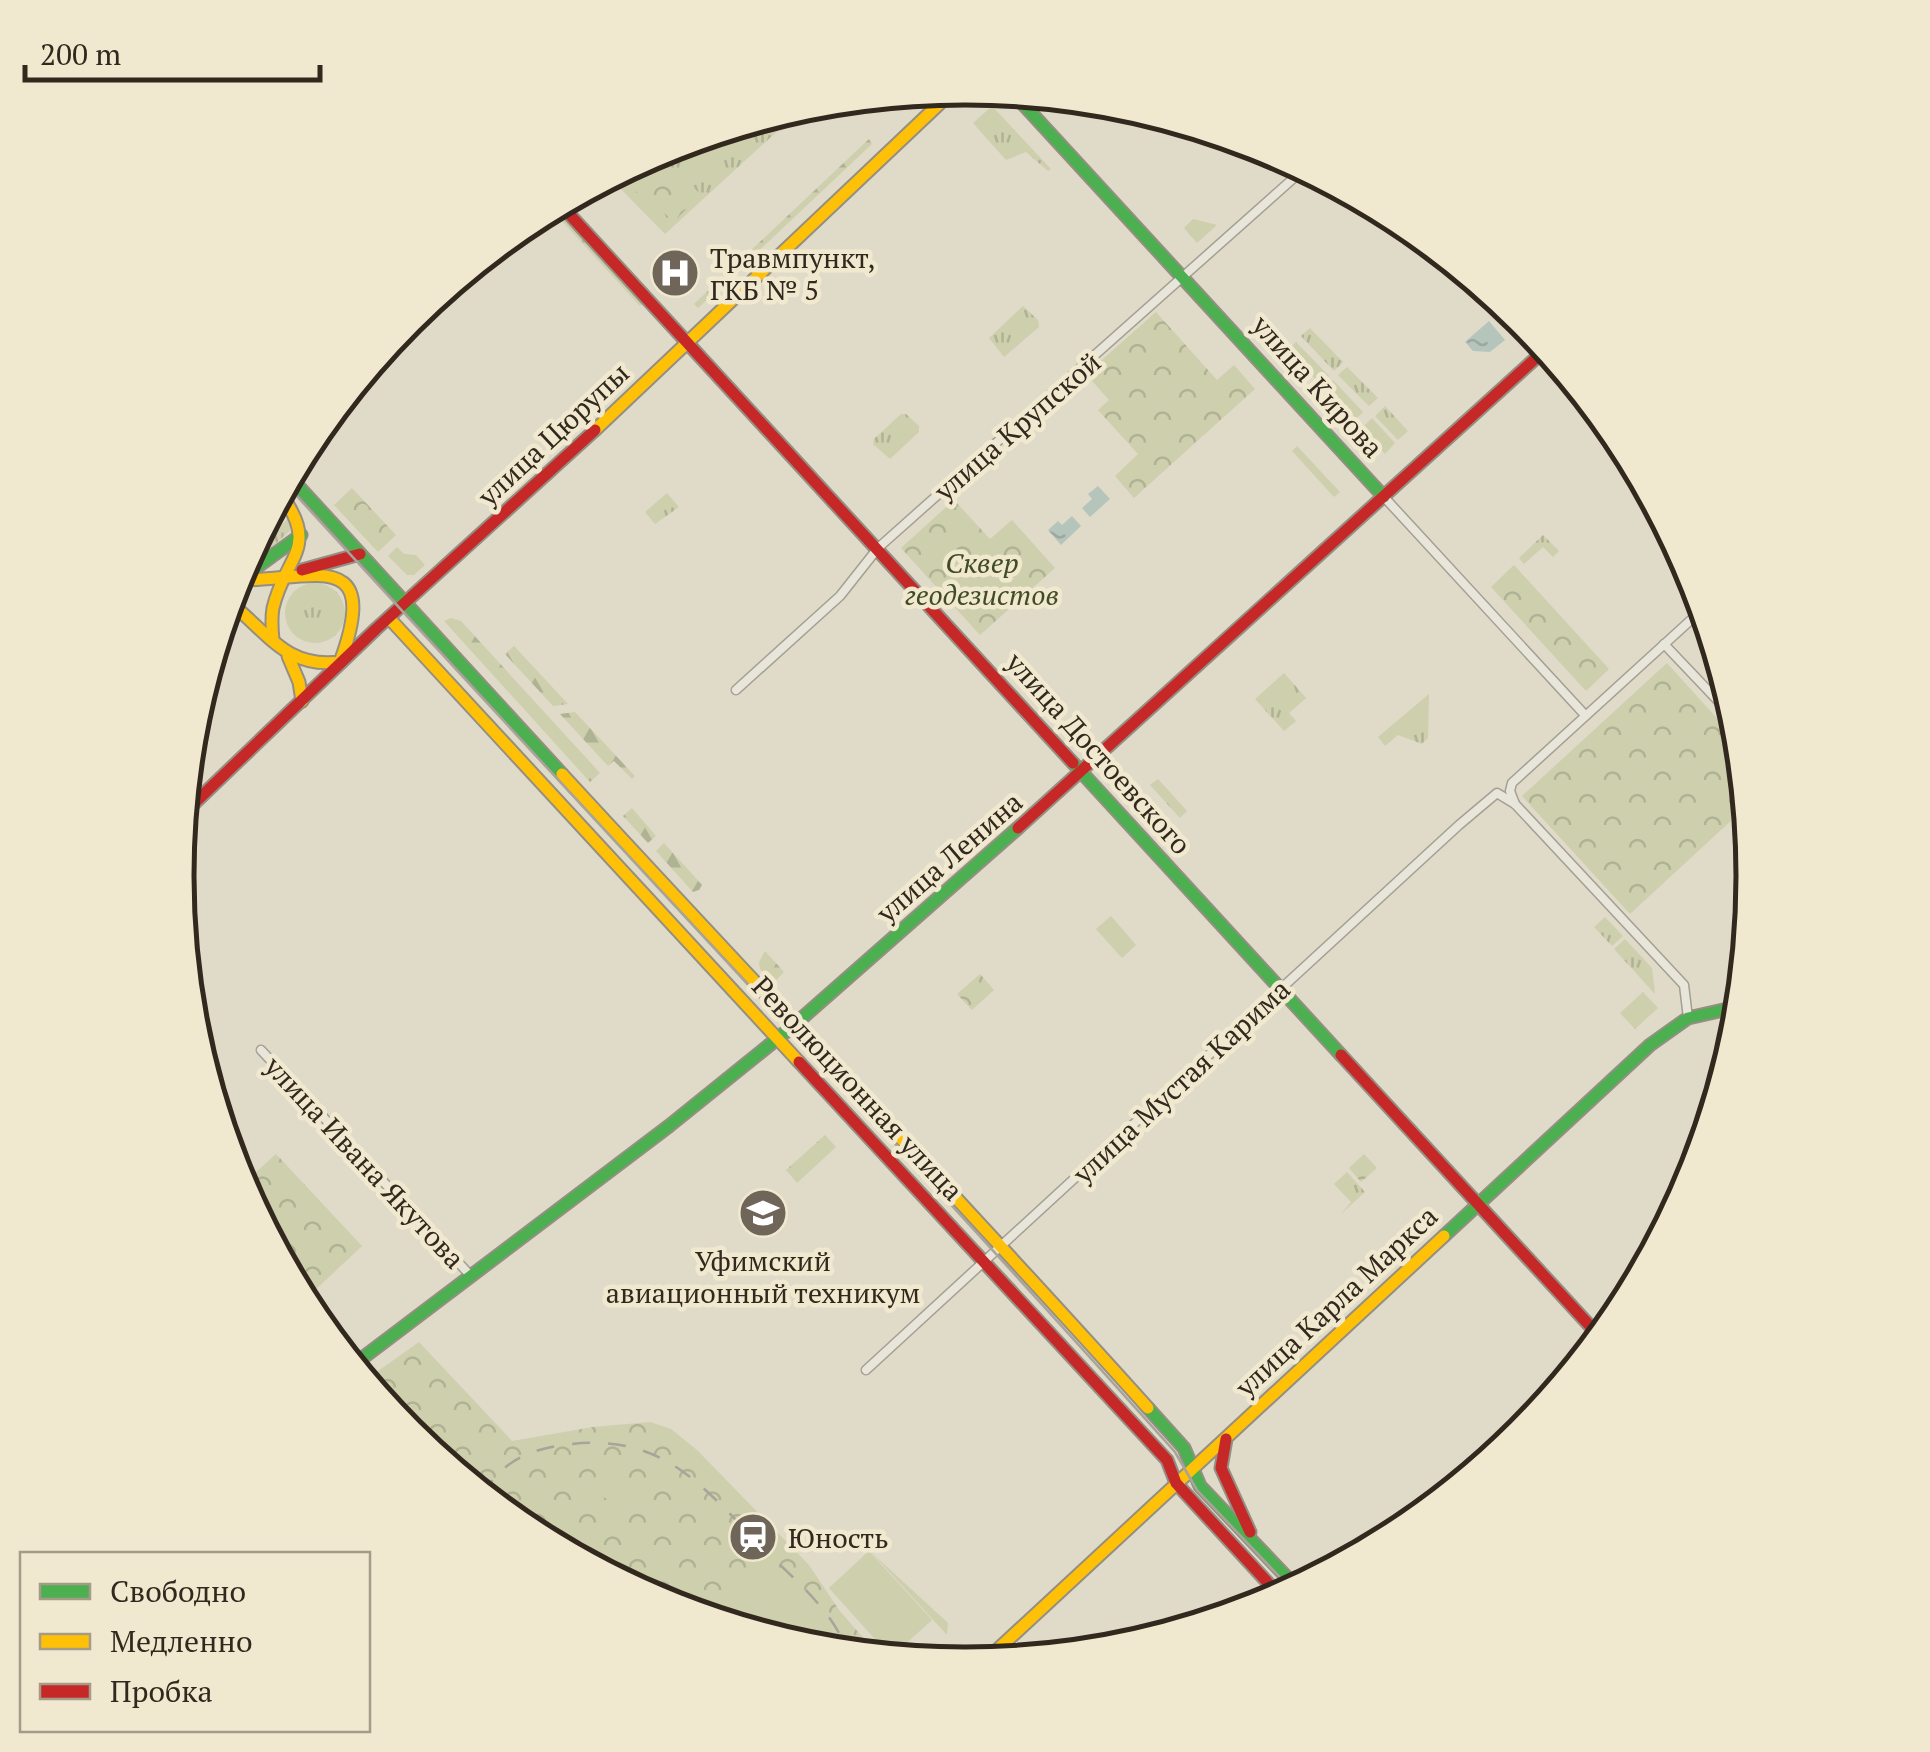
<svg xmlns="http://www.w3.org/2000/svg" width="1930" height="1752" font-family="'PT Serif',serif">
	<defs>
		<pattern id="grass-tufts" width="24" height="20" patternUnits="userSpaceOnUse" patternTransform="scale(2.5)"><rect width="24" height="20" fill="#cdcfad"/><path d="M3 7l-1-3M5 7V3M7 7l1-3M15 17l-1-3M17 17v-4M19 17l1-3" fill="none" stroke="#b0b294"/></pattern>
		<pattern id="forest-firs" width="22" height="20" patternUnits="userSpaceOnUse" patternTransform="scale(2.5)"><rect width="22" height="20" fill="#cdcfad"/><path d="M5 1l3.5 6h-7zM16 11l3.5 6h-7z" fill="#b0b294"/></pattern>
		<pattern id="park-crowns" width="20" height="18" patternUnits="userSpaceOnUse" patternTransform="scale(2.5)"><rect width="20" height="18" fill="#cdcfad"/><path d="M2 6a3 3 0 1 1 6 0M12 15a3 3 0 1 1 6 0" fill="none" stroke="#b0b294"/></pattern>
		<pattern id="water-ripples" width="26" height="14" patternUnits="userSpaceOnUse" patternTransform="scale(2.5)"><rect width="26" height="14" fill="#b5c5bc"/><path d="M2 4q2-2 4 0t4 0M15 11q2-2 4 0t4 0" fill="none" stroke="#9ca9a1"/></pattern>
	</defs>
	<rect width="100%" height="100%" fill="#e0dac9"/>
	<g fill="url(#grass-tufts)">
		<path d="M807 104 665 234 611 179 663 148 679 163 712 133Z"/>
		<path d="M992 106 1051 169 1048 171 1026 152 1006 160 973 123Z"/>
		<path d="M1193 219 1217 225 1197 243 1184 228Z"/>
		<path d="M1023 306 1038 320 1039 327 1004 357 989 338Z"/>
		<path d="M1310 328 1343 362 1334 371 1301 336Z"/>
		<path d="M1296 342 1329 376 1320 384 1288 350Z"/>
		<path d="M1347 367 1378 398 1369 406 1338 375Z"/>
		<path d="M1333 380 1363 412 1354 421 1324 389Z"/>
		<path d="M1385 406 1408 431 1398 440 1375 416Z"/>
		<path d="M901 414H906L919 426V432L890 459 873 444 874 439Z"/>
		<path d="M1372 418 1395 443 1385 454 1361 429Z"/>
		<path d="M1297 446 1340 492 1334 497 1292 451Z"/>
		<path d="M667 493 679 507 655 524 645 512Z"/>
		<path d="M289 518 290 531 249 567 238 571 245 559Z"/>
		<path d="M1543 535 1559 551 1553 557 1543 547 1524 564 1519 558Z"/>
		<path d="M397 547 404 554 416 555 425 565 414 575H407L388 556Z"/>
		<circle cx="315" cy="613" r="30"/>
		<path d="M1284 673 1306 698 1289 713 1296 721 1284 731 1255 699Z"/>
		<path d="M1429 694 1428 738 1422 744 1398 735 1385 746 1378 737Z"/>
		<path d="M1605 917 1623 936 1612 946 1594 927Z"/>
		<path d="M1625 939 1652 968 1655 994 1614 949Z"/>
		<path d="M1347 1172 1365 1192 1341 1214 1351 1202 1334 1184Z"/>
		<path d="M872 1553 948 1623 947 1635Z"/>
	</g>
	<g fill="url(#forest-firs)">
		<path d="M869 139 872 144 698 308 694 304Z"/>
		<path d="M555 206 644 302 640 306 550 208Z"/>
		<path d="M451 618 461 621 600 773 590 782 444 621Z"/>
		<path d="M514 646 568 704 553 706 505 654Z"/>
		<path d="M575 712 635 776 632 779 614 761 608 766 560 714Z"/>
		<path d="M1158 779 1187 811 1180 818 1150 785Z"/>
		<path d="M632 808 656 836 648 843 623 816Z"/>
		<path d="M664 843 702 885 699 890 693 892 656 851Z"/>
		<path d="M765 951 784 972 773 983 760 969 759 962Z"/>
		<path d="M1643 992 1658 1008 1635 1029 1620 1013Z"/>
		<path d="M825 1135 836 1147 797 1183 786 1170Z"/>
	</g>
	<g fill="url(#park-crowns)">
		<path d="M636 171H665L677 183 684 177 701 195 673 222 645 192 641 196 626 182Z"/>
		<path d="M1156 312 1217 380 1234 365 1255 389 1134 498 1115 476 1138 454 1098 410 1109 400 1086 374Z"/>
		<path d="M352 488 396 535 378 552 334 505Z"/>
		<path d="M954 500 990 539 1012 520 1055 568 980 635 901 548Z"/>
		<path d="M1514 565 1609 669 1586 691 1491 587Z"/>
		<path d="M1667 663 1741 745 1747 806 1630 914 1522 796Z"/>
		<path d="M980 974 994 990 972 1010 957 994Z"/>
		<path d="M276 1154 362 1246 313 1292 276 1252 241 1186Z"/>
		<path d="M1364 1154 1377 1168 1361 1182 1349 1168Z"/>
		<path d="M419 1342 512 1441 593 1427 650 1422 671 1429 697 1450 809 1565 839 1610 879 1656 811 1649 663 1604 526 1531 407 1433 364 1381Z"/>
	</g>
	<g fill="#cdcfad">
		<path d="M1610 425 1621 438 1632 464 1624 463 1603 440V432Z"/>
		<path d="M1111 916 1136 945 1122 958 1096 929Z"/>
		<path d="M602 1466 636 1488 623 1509 589 1488Z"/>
		<path d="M869 1551 932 1620 891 1657 829 1588Z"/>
		<path d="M767 1572 826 1636 811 1649 717 1618Z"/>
	</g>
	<g fill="url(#water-ripples)">
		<path d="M1489 321 1505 340 1490 352 1473 351 1465 342Z"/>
		<path d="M1098 486 1110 499 1090 517 1082 508 1092 499 1088 494Z"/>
		<path d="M1072 516 1081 526 1061 545 1048 530 1058 521 1062 525Z"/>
	</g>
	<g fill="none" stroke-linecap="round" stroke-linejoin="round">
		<g stroke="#a59f93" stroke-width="11">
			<g id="street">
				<path d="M1384 497 1585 715"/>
				<path d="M1664 644 1739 723"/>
				<path d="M736 690 840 596 878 548 1305 168"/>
				<path d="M1515 804 1510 791 1512 783 1704 608"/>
				<path d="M261 1050 470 1275"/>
				<path d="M866 1370 1459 825 1497 793 1515 804 1684 985 1688 1018"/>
			</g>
		</g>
		<g stroke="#948e83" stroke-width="15">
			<g id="fast">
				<path d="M1012 92 1384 497"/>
				<path d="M289 476 562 774"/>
				<path d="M239 580 301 535"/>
				<path d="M1073 763 1341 1055"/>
				<path d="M1444 1236 1650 1045 1688 1018 1741 1006"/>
				<path d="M352 1366 669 1126 793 1026 1018 828"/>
				<path d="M1148 1408 1184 1448 1200 1486 1297 1588"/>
			</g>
		</g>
		<g stroke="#948e83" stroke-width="15">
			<g id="slow">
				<path d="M595 430 955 89"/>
				<path d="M228 601C267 631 285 669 340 662 384 543 307 582 235 580"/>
				<path d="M389 618 799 1062"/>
				<path d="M273 640C272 630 271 619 273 608 285 556 321 548 280 493"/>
				<path d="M288 656 299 682 302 701"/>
				<path d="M562 774C757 986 956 1194 1148 1408"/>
				<path d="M983 1663 1444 1236"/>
			</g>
		</g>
		<g stroke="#948e83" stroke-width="15">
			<g id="jam">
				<path d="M559 203 1073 763"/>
				<path d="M302 570 360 554"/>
				<path d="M183 814 376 629 595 430"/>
				<path d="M1018 828 1547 348"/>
				<path d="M1341 1055 1601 1338"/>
				<path d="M799 1062 1167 1460 1176 1483 1281 1597"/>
				<path d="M1226 1439 1221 1468 1250 1532"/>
			</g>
		</g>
		<use href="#street" stroke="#e8e5db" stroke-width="8"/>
		<use href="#fast" stroke="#4caf50" stroke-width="11"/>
		<use href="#slow" stroke="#ffc107" stroke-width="11"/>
		<use href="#jam" stroke="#c62828" stroke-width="11"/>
		<path stroke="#a8a49b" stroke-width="2.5" d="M285 483C580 807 883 1125 1175 1452L1197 1490 1293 1591"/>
		<path stroke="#a8a49b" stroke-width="2.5" stroke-dasharray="18 18" stroke-linecap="butt" d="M482 1495C501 1463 527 1450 563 1445 665 1431 702 1487 767 1552 797 1582 834 1612 848 1653"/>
	</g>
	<defs>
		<g id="hospital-disc" transform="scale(2.5)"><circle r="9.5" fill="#6f6659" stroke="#f1e9cf"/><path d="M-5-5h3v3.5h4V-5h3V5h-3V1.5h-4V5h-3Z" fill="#fff"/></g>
		<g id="university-disc" transform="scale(2.5)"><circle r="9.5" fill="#6f6659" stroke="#f1e9cf"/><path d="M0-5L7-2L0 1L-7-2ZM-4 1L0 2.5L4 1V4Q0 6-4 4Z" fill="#fff"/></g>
		<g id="station-disc" transform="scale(2.5)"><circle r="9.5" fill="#6f6659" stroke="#f1e9cf"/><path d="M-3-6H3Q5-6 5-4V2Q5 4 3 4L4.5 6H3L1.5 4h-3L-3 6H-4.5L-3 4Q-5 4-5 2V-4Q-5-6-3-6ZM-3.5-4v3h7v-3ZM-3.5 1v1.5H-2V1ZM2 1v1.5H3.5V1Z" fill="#fff"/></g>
	</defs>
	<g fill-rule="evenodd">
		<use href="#hospital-disc" x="675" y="273"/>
		<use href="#university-disc" x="763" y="1213"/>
		<use href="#station-disc" x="753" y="1537"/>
	</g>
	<g text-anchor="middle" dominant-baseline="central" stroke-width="9" stroke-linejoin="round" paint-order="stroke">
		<g font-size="28" fill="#32281d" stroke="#f1e9cf" text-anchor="start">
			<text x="710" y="257">Травмпункт,<tspan x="710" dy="32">ГКБ № 5</tspan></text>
			<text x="763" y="1260" text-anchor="middle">Уфимский<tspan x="763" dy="32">авиационный техникум</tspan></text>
			<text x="788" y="1537">Юность</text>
		</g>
		<g font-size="28" fill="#32281d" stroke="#f1e9cf">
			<text transform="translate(1318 386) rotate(48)">улица Кирова</text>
			<text transform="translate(1017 426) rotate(-41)">улица Крупской</text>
			<text transform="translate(553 434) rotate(-43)">улица Цюрупы</text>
			<text transform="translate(1099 753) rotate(48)">улица Достоевского</text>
			<text transform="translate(949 857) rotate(-41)">улица Ленина</text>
			<text transform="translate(1181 1081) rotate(-43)">улица Мустая Карима</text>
			<text transform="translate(858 1088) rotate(47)">Революционная улица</text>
			<text transform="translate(365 1162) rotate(47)">улица Ивана Якутова</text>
			<text transform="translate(1336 1301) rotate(-43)">улица Карла Маркса</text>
		</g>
		<g font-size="28" font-style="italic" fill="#404c25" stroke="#f1e9cf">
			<text x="982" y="562">Сквер<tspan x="982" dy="32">геодезистов</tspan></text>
		</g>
	</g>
	<path d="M0 0H1930V1752H0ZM194 876a771 771 0 1 1 1542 0a771 771 0 1 1-1542 0Z" fill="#f1e9cf" fill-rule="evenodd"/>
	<path fill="none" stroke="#32281d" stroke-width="5" d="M194 876a771 771 0 1 1 1542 0a771 771 0 1 1-1542 0Z"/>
	<rect x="20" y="1552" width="350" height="180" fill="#f1e9cf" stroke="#a59c88" stroke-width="2.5"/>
	<rect x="40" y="1584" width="50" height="15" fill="#4caf50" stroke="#a59c88" stroke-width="2.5"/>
	<text x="110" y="1602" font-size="30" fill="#32281d">Свободно</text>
	<rect x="40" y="1634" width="50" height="15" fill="#ffc107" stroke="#a59c88" stroke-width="2.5"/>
	<text x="110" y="1652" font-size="30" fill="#32281d">Медленно</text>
	<rect x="40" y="1684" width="50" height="15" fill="#c62828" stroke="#a59c88" stroke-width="2.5"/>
	<text x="110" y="1702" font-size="30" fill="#32281d">Пробка</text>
	<path d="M25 65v15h295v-15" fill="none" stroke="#32281d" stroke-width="5"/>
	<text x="40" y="65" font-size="30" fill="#32281d" stroke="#f1e9cf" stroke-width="8" paint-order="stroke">200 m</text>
</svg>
